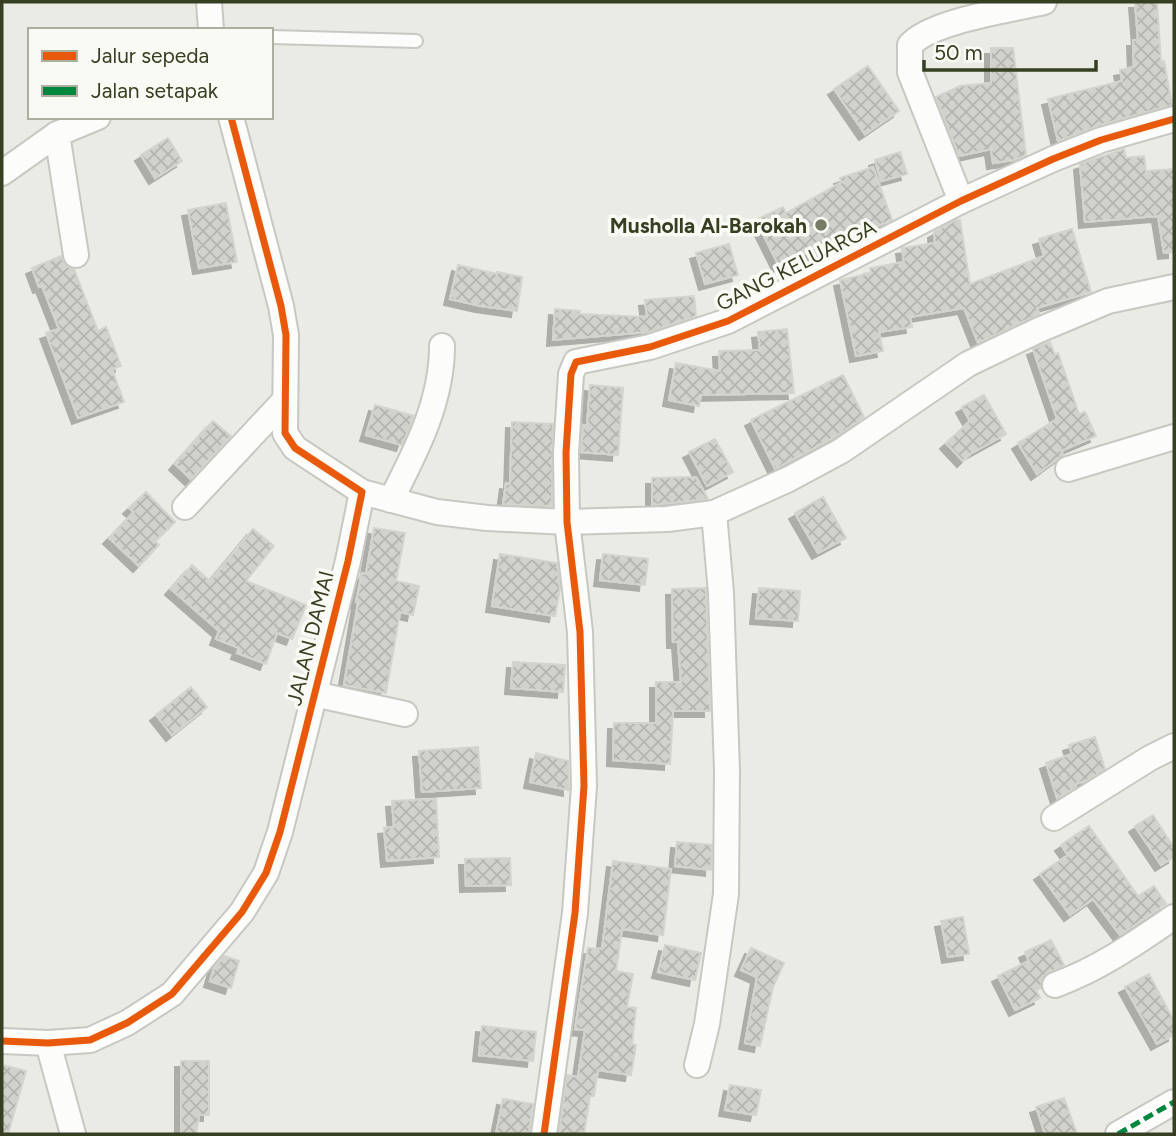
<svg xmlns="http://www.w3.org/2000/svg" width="1176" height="1136" font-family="Figtree,sans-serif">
	<defs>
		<pattern id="building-cross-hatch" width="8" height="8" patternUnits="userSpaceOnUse" patternTransform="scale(1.75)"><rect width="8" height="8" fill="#d1d2cc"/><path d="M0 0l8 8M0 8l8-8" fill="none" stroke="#b4b5af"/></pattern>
		<filter id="shadow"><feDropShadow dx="-6" dy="6" stdDeviation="0" flood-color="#0004"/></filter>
	</defs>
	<rect width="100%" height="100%" fill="#eaebe5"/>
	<g fill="url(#building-cross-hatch)" stroke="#d3d4ce" stroke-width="2" filter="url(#shadow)">
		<path d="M1135 2H1157L1161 62 1164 61 1172 105 1097 126 1058 141 1048 99 1122 81 1120 70 1134 67 1133 40H1138Z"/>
		<path d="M991 48H1013L1026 155 1014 160 993 163 991 149 959 156 936 97 960 86 991 83Z"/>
		<path d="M868 66 899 111 865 134 834 89Z"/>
		<path d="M168 138 182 161 155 178 141 155Z"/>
		<path d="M1124 149 1126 158 1144 156 1146 171 1174 169V252L1164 253 1158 216 1085 222 1080 164Z"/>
		<path d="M900 152 907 174 881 181 875 160Z"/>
		<path d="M873 167 892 220 865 231 815 259 810 251 779 266 756 220 783 207 786 213 842 182 840 178Z"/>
		<path d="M226 203 237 262 199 268 188 210Z"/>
		<path d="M956 220H960L970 284 1044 256 1039 239 1072 229 1091 292 1037 308 1039 314 978 343 964 308 910 317 912 327 879 332 883 351 856 356 840 280 871 273 870 268 904 262 902 248 935 243 934 232Z"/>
		<path d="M729 244 738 275 705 284 696 253Z"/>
		<path d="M61 256 65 265 74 269 98 331 106 327 121 366 112 369 124 402 78 418 46 333 59 329 42 286 39 287 32 268Z"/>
		<path d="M458 265 497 274V272L522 277 517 311 481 306 450 299Z"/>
		<path d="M694 296 696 316 648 332 553 340 555 309 580 311 579 314 647 317 645 300Z"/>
		<path d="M787 329 794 393 701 395 699 406 669 400 676 363 720 371 719 351 760 350 758 332Z"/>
		<path d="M1050 342 1055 355 1058 353 1079 414 1085 412 1096 436 1061 451 1063 455 1037 474 1018 443 1057 419 1033 349Z"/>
		<path d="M843 375 864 417 833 438 775 469 751 420Z"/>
		<path d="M590 385 623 388 618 455 581 452 583 425 587 426Z"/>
		<path d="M984 395 1006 434 970 454 963 461 946 443 970 421 962 407Z"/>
		<path d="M375 405 414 416 402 445 366 435Z"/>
		<path d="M213 421 231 436 191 479 175 464Z"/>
		<path d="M512 422 553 424 552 506 503 504 506 483 510 484Z"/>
		<path d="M715 439 733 472 707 486 689 452Z"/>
		<path d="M696 477 708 499 652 505V478Z"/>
		<path d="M146 492 175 522 155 541 159 545 139 566 109 538 134 512 129 508Z"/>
		<path d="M823 497 846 538 818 553 795 513Z"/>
		<path d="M374 528 405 533 396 581 419 586 413 615 400 612 386 693 344 685 358 603 356 602 362 573 366 574Z"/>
		<path d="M253 529 274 546 246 581 306 605 292 639 277 633 266 664 237 653 239 648 216 639 219 631 171 589 192 565 210 581Z"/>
		<path d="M500 554 557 563 560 588 555 616 492 606Z"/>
		<path d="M603 554 648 559 645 585 600 580Z"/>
		<path d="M706 588 710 711H673L670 764 613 760 614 723H656V682H681L678 642H673L672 589Z"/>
		<path d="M759 588 800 591 798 621 756 618Z"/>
		<path d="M513 662 565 665 563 692 511 688Z"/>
		<path d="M191 687 207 707 172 735 156 715Z"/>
		<path d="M1095 737 1105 769 1086 781 1075 784 1076 787 1057 798 1046 763 1072 754 1069 745Z"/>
		<path d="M478 747 481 788 422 792 419 751Z"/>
		<path d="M536 753 568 761 569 790 530 782Z"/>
		<path d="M436 799 439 857 387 861 384 828 394 827 392 801Z"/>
		<path d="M1153 815 1174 848V857L1161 865 1135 826Z"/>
		<path d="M1089 826 1138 896 1154 886 1166 904 1120 935 1093 899 1070 915 1040 874 1068 855 1061 845Z"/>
		<path d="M677 842 712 845 711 870 675 866Z"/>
		<path d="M510 858 511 885 466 886 465 859Z"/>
		<path d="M613 861 671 869 663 935 622 929 616 971 633 974 627 1007 636 1008 632 1044 636 1045 631 1075 598 1070 594 1096H590L584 1134H559L567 1075 578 1077 585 1030 575 1029 588 948 602 949Z"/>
		<path d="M963 917 969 954 948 957 941 921Z"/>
		<path d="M1051 940 1064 965 1043 976 1041 988 1036 990 1040 998 1015 1010 998 976 1029 961 1025 952Z"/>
		<path d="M665 945 701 953 695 980 658 972Z"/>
		<path d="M751 948 784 963 773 987 760 1046 745 1043 757 977 741 970Z"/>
		<path d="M224 956 239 961 231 988 210 981 214 968Z"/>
		<path d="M1149 974 1174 1021V1035L1157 1044 1125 987Z"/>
		<path d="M482 1026 536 1032 533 1061 479 1055Z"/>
		<path d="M181 1061H209V1115H199L196 1134H181Z"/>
		<path d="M2 1065 26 1071 8 1134H2Z"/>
		<path d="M730 1085 761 1090 756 1115 725 1110Z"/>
		<path d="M1064 1098 1077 1134H1045L1036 1107Z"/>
		<path d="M503 1099 533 1104 529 1134H496Z"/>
	</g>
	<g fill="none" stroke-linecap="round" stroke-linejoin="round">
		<g stroke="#c7c8c2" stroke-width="16">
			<path id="service" d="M271 37 416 41"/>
		</g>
		<g stroke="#c7c8c2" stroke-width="28">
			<g id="minor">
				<path d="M209 2 211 30"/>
				<path d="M57 134 76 255"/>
				<path d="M2 173 57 134 98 117"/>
				<path d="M961 201 910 72V45C931 21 1010 10 1044 2"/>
				<path d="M1068 469 1174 437"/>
				<path d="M362 492 437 512 487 518 567 522 667 519 714 513 789 479 841 451 968 364 1039 330 1108 301 1174 287"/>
				<path d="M391 500C416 451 442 402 442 346"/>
				<path d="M185 507 283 402"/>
				<path d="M314 694 405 714"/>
				<path d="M1054 818 1150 758 1174 746"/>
				<path d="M1055 985C1099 969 1136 943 1174 917"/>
				<path d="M2 1041 48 1043 90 1040 127 1023 172 994 242 912 266 873 280 832 348 561 362 492 295 448 285 433 286 335 281 306 231 117"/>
				<path d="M48 1043 73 1134"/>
				<path d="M697 1065 707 1024 726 894 727 771 721 593 714 513"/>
				<path d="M544 1134 575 913 584 786 580 632 567 522 566 453 571 374 576 362 650 347 728 321 961 201 1053 159 1101 140 1174 119"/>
				<path d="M1118 1134 1174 1102"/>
			</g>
		</g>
		<use href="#service" stroke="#fcfcfb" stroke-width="12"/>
		<use href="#minor" stroke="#fcfcfb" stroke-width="24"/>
		<path stroke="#00873e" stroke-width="5" stroke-dasharray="10 5" stroke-linecap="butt" d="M1118 1134 1174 1102"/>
		<g stroke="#f9faf4" stroke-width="11">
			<g id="cycleway">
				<path d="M2 1041 48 1043 90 1040 127 1023 172 994 242 912 266 873 280 832 348 561 362 492 295 448 285 433 286 335 281 306 231 117"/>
				<path d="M544 1134 575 913 584 786 580 632 567 522 566 453 571 374 576 362 650 347 728 321 961 201 1053 159 1101 140 1174 119"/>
			</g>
		</g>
		<use href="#cycleway" stroke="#e8590c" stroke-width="7"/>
	</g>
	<circle fill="#767b66" stroke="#f9faf4" stroke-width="2.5" cx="821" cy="225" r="7"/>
	<g text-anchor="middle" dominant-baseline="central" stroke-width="7" stroke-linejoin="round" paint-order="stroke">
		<g font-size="21" font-weight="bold" fill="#373f22" stroke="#f9faf4" text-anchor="end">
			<text x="807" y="225">Musholla Al-Barokah</text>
		</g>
		<g font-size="21" fill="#373f22" stroke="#f9faf4">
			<text transform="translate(796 265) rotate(-27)">GANG KELUARGA</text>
			<text transform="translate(310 638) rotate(-76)">JALAN DAMAI</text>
		</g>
	</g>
	<rect width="1176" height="1136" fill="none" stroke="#373f22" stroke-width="7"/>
	<rect x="28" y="28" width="245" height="91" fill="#f9faf4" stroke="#abafa0" stroke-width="2"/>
	<rect x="42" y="51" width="35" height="10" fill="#e8590c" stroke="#abafa0" stroke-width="2"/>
	<text x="91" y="63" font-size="21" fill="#373f22">Jalur sepeda</text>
	<rect x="42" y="86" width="35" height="10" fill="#00873e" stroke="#abafa0" stroke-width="2"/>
	<text x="91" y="98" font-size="21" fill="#373f22">Jalan setapak</text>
	<path d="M924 60v10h172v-10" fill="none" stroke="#373f22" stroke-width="3.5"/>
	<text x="934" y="60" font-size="21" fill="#373f22" stroke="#f9faf4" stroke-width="5" paint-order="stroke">50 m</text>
</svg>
